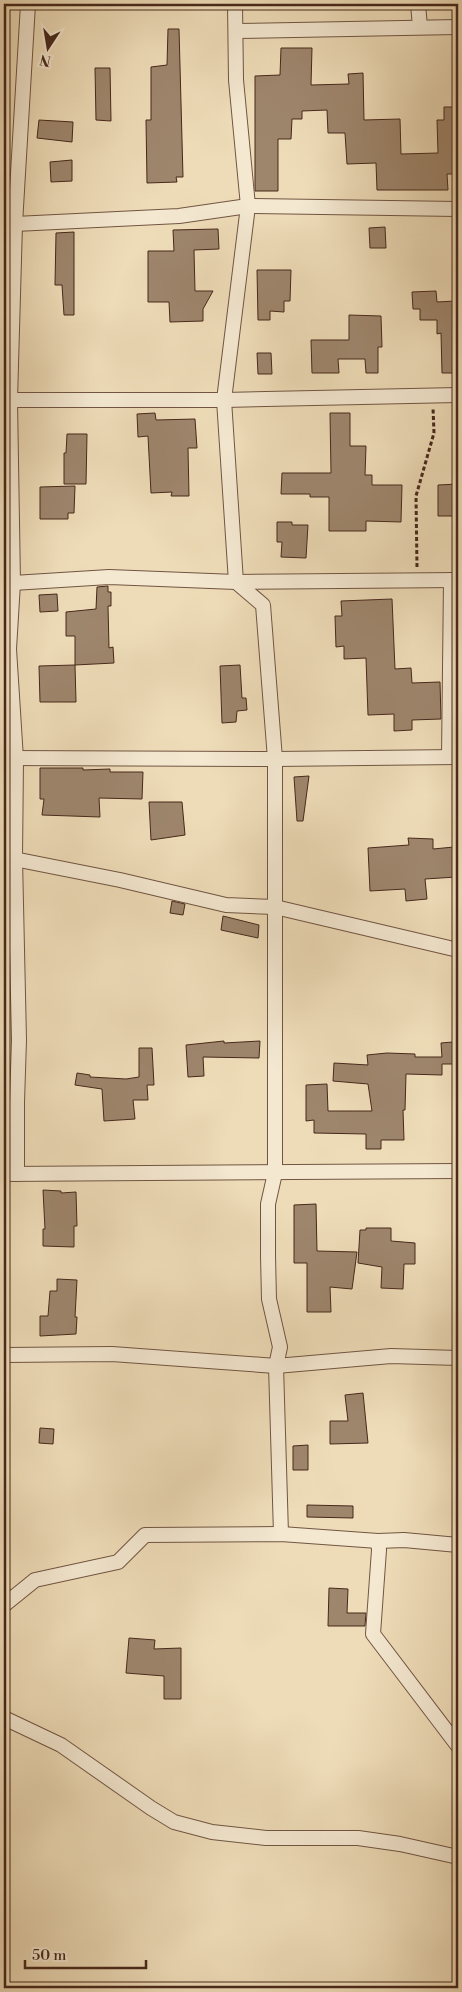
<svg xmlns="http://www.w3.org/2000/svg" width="462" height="1992" font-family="'Libre Bodoni',serif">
	<rect width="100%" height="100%" fill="#eedcb8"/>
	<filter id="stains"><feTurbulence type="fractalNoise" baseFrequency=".004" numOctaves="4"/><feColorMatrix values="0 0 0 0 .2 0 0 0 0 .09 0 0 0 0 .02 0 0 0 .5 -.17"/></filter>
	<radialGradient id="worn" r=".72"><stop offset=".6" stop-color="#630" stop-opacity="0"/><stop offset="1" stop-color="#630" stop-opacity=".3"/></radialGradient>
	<g fill="#9e866d" stroke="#47281b">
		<path d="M168 29H179L183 177H176L177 182 147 183 146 120H151V67L167 65Z"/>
		<path d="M281 48H312L311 85 349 84 348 74 363 73 364 120 400 119 401 154 438 153 437 120H444V107H458V174H447L448 190H377L376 163 347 164 345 133H328L327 110 302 111V119H292L291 139H278V191H255V76L280 75Z"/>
		<path d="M95 68H110L111 121 96 120Z"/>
		<path d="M39 120 73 122 72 142 37 138Z"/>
		<path d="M72 160V181L51 182 50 162Z"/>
		<path d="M385 227 386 248H370L369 228Z"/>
		<path d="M218 229 219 249 194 250 195 291H213L203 309V321L170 322 169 302H148V251H174L173 230Z"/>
		<path d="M74 232V315H64L62 285H55L56 233Z"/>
		<path d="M257 270H291L290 301H284V312L270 311V320H258Z"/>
		<path d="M436 291 437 302 455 301V313H458V373H442L441 333 437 334V320H420V309H413L412 292Z"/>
		<path d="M349 315 381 316 382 347H378V373H366L365 359H338L339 373H312L311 340H349Z"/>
		<path d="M257 353H271L272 374H258Z"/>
		<path d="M155 413 156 420 195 419 197 448H188L189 496H171L172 492 151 493 148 436 138 437 137 414Z"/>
		<path d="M330 413H350V446H366L365 475H372V485H402L401 522 366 521V531H329V497H310V494H281L282 473H331Z"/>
		<path d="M67 434H87L86 484H64V453H66Z"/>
		<path d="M458 484V516H438V485Z"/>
		<path d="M75 486 74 513H68V519H40V487Z"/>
		<path d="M277 522H292V525H308L306 558 281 557 282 542H277Z"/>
		<path d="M108 586V592H111V606H108L109 648 113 647 114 663 75 665V636H66V612L96 609 97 587Z"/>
		<path d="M57 594 58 611 40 612 39 595Z"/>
		<path d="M392 599 395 669 411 668 412 683 440 682 441 719 412 720V730L394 731V714L368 715 366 658 344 659V646L336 647 335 616H342L341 601Z"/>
		<path d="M75 665 76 702H40L39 666Z"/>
		<path d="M240 665 242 698H246L247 710 237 711 236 722 222 723 220 666Z"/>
		<path d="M40 768H83V770L110 769V772H143L142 799 99 798 100 817 42 815 44 799H40Z"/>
		<path d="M309 776 303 821H297L294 777Z"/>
		<path d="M149 802H182L185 835 151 840Z"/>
		<path d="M408 838 433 839V849L454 847 456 877 425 879 427 899 406 901 405 889 370 891 368 848 409 845Z"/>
		<path d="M172 901 185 904 183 915 170 913Z"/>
		<path d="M223 916 259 925 258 938 221 930Z"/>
		<path d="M224 1041V1043L260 1041 259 1058 203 1057 204 1076 188 1077 186 1045Z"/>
		<path d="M453 1042V1047L458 1046V1064H442V1075L406 1074 405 1110H403L404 1140H381V1149H366V1134L314 1133V1120L306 1121V1085L327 1084 328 1111H372L368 1084 333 1081 334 1063 368 1065 367 1055 387 1053 415 1054V1057H442L441 1043Z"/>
		<path d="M139 1048H152L154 1085H147L148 1100H133L135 1119 104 1121 102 1089 75 1085 77 1073 90 1075V1077L126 1079 139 1077Z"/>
		<path d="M43 1190 61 1191V1193L76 1192 77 1226H74V1247L43 1246V1229H45Z"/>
		<path d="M316 1204 317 1251 357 1252 352 1289 330 1287 331 1312H307V1263H294V1205Z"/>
		<path d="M366 1228H391V1241L415 1243V1264H404L403 1289 381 1288 382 1267 358 1263 360 1230H366Z"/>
		<path d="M57 1279 77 1280 75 1317H77L76 1334 40 1336V1316H48L50 1291H57Z"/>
		<path d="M363 1393 368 1443 330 1444V1421H348L345 1395Z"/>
		<path d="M40 1428 54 1429 53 1444 39 1443Z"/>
		<path d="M308 1445V1470H293V1446Z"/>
		<path d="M307 1505 353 1506V1518L307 1517Z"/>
		<path d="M329 1588 348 1589 347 1613H366L365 1626H328Z"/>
		<path d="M129 1638 155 1640 154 1649 181 1648V1699H164V1676L126 1673Z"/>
	</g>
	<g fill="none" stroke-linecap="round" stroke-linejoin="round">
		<g stroke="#715542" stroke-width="16">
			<g id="minor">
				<path d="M235 4 236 80 248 206 224 400 236 582 263 605 275 759V1173L268 1204V1256L269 1299 280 1347 276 1366 281 1534"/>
				<path d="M418 4 420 27"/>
				<path d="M236 31 458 27"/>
				<path d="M15 224 179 216 248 206 458 209"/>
				<path d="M10 400H224L458 395"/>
				<path d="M13 583 109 577 236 582 458 580"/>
				<path d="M449 757 451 580"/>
				<path d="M4 758 275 759 458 757"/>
				<path d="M4 857 120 880 226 905 275 907 458 950"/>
				<path d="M4 1174 458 1171"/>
				<path d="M17 1174V1102L19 1040 15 859 16 759 9 649 13 583 10 400 15 224 28 4"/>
				<path d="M4 1355 112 1354 276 1366 391 1356 458 1358"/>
				<path d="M378 1541 379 1550 373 1634 458 1746"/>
				<path d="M4 1605 35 1580 118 1562 145 1535 281 1534 378 1541 404 1540 458 1545"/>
				<path d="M4 1718 61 1745 151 1808 174 1822 212 1832 266 1838H358L400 1844 458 1857"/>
			</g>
		</g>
		<path stroke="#47281b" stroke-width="3" stroke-dasharray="4 2.5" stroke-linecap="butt" d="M417 567 416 496 434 433 433 408"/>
		<use href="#minor" stroke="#f4e8d1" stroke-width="14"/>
	</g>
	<rect width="462" height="1992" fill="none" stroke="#eedcb8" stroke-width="20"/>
	<rect x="5" y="5" width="452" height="1982" fill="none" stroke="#47281b" stroke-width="2.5"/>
	<rect x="10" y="10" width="442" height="1972" fill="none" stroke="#47281b"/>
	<g transform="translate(48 48) rotate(192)" stroke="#f4e8d1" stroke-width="4" paint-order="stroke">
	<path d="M0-4L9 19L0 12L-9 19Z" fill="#47281b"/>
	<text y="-8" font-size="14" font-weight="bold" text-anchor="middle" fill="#47281b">N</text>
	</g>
	<path d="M25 1960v8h121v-8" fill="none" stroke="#47281b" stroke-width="2.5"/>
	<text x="32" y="1960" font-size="15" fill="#47281b" stroke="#f4e8d1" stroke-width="4" paint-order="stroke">50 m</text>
	<rect width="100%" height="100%" filter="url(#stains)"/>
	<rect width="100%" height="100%" fill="url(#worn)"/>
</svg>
